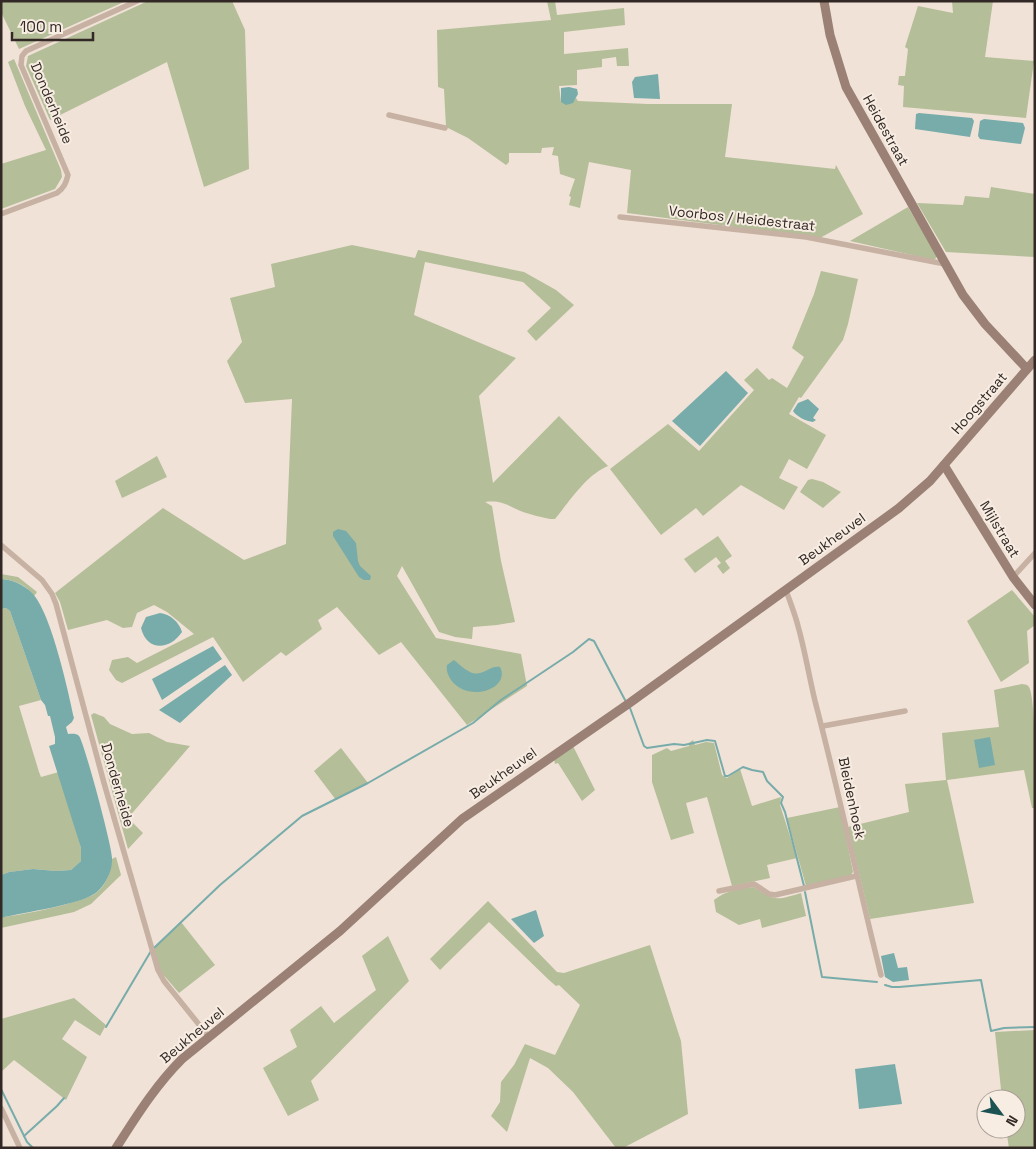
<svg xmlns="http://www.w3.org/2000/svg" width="1036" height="1149" font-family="'Space Grotesk',sans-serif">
	<rect width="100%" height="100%" fill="#f0e2d7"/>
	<g fill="#b4be98">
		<path d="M1 1H126L19 49 1 12Z"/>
		<path d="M148 1H232L245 30 249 169 204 187 167 62 50 120 26 66 28 56Z"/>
		<path d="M547 1H555L557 15 624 8 625 25 564 32V54L628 48 629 66H617L616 57 602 59V67L577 70V85L559 86 561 102 574 100 576 98 578 101 648 104H732L725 157 835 169 836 165 863 214 820 238 627 213 631 170 589 162 580 208 569 205 571 197 569 196 575 179 560 174 558 156 552 155 554 147 542 148 541 153H509V162L506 165 468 138 446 127 444 89 438 87 437 30 551 20Z"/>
		<path d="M952 1H993L985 57 1034 61 1026 118 903 107 904 86 898 85 899 76H905L908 49 905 47 918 6 953 13Z"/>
		<path d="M14 59 61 170 62 177 55 189 1 209V164L46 150 25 106 8 62Z"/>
		<path d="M991 187 1035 194V257L946 252 917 203 963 205 965 196 989 198Z"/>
		<path d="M908 207 937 256 936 258 934 260 850 241Z"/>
		<path d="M352 245 415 258 418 250 524 272 556 290 574 305 536 341 527 331 551 308 523 282 425 262 414 315 516 358 479 396 493 483 559 416 608 466C587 474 569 502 555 519H550C541 517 532 515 523 512 508 506 503 500 485 502L492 506 501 561 515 622 497 625 473 627 472 639 455 637 439 632 402 566 397 576 436 638 521 654 527 686 467 725 401 642 379 655 337 607 318 620 322 629 286 656 281 652 243 682 213 637 122 683 116 680 109 670 112 660 128 657 137 663 194 634 167 612 154 605 137 613 132 627 123 628 107 620 68 630 60 602 55 593 163 508 244 560 286 544 292 399 245 403 227 361 242 342 230 298 275 287 271 264Z"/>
		<path d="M821 271 858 279 848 324 843 340 801 398 799 397 789 414 826 435 807 469 789 459 779 478 798 487 784 510 741 485 703 516 696 508 661 535 610 469 668 424 699 451 754 390 744 380 757 368 769 380 772 378 787 388 804 357 792 348 814 294Z"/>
		<path d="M157 456 167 477 122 498 115 481Z"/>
		<path d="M812 479 823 482 841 492 823 508 800 492 808 480Z"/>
		<path d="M718 536 732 556 725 561 730 568 723 574 717 566 721 563 716 557 695 573 684 559Z"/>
		<path d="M1 574 18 577 37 592 34 596C26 585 15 580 1 579Z"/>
		<path d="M1012 590 1035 617V625L1027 631 1029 663 1001 682 967 621Z"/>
		<path d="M6 608 10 611 41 700 19 706 39 772 41 777 59 772 81 848V861L71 870 56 871 33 869 9 872 1 875V609Z"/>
		<path d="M1022 684C1026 685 1027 684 1029 687 1036 698 1035 788 1035 808H1032L1024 770 947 780 974 903 870 919 848 827 909 812 905 784 946 780 942 733 999 727 994 690Z"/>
		<path d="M94 713 104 717 110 724 132 734 149 733 167 742 190 746 128 818 143 833 128 849 91 715Z"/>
		<path d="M693 740 695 745 706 742 714 743 722 775 727 778 740 769 752 806 781 797 780 805 797 858 767 865 770 878 732 886 707 797 686 803 694 833 671 840 652 782V755L667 748 671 751 689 746V743Z"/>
		<path d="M573 746 595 790 582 801 558 763 555 764 554 759Z"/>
		<path d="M341 748 368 783 336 800 314 771Z"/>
		<path d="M840 807 853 872 850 876 806 886 787 818Z"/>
		<path d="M116 857 121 875 91 904 74 912 1 928V918L3 917C22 915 82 903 96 893 107 885 111 870 112 859Z"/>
		<path d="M754 887C776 902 777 900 801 893L806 916 762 928 760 919 739 925 716 912 714 900C725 891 740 888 754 887Z"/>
		<path d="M488 901 557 972 564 973 650 945 681 1041 688 1114 623 1148H616L573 1092 548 1068 530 1058 507 1132 491 1116 500 1102 501 1082 514 1065 525 1044 555 1055 580 1005 559 985 556 986 549 980 489 922 440 970 430 959Z"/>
		<path d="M181 922 215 965 179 993 161 972 153 948Z"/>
		<path d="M388 936 409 981 311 1081 319 1100 288 1116 263 1068 297 1047 290 1030 321 1006 334 1023 376 990 362 956Z"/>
		<path d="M74 998 106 1025 100 1036 75 1020 62 1039 87 1057 66 1100 14 1060 1 1072V1019Z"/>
		<path d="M1035 1030V1148H1009L1006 1129H1016V1099H1002L995 1032Z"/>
	</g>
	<g fill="#77acaa">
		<path d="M658 74 660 99 634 98 632 82 635 77Z"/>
		<path d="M569 87 577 89 578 94 573 103 566 105 561 102V88Z"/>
		<path d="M919 113 972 118 974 121 970 137 915 129 916 114Z"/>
		<path d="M984 119 1023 123 1025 128 1021 144 980 139 978 136 980 121Z"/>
		<path d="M726 371 748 393 700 446 672 421Z"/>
		<path d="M808 399 819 409 813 418 816 420 813 422C806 421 797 417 793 411L798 403Z"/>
		<path d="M338 529 346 531 356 543 358 561 360 566 371 576 370 580H364L359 577 333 536V532Z"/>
		<path d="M1 579C13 580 23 584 32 593 51 612 68 690 74 718L72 722 66 727 68 734C72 734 76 733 79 736 84 742 112 846 112 858 113 870 106 884 97 892 82 905 23 912 1 918V875L9 872 33 869 56 871 71 870 81 861V848L49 746 55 744V737L50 716H48L45 705 41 700 10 611 6 608 1 609Z"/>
		<path d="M160 613C170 614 179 622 182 632 170 650 147 652 141 628L146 617Z"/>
		<path d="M213 646 222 659 162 700 152 679Z"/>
		<path d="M454 660C459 664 464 669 470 672 482 678 489 665 500 667 511 688 469 704 451 680 448 675 446 671 447 665Z"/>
		<path d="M225 665 232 675 180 723 159 710Z"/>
		<path d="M990 737 995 765 979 768 974 740Z"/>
		<path d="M536 910 544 936 534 943 511 919Z"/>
		<path d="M894 953 898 968 907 967 909 980 893 982 885 977 881 956Z"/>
		<path d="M895 1064 902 1104 859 1109 855 1069Z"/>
	</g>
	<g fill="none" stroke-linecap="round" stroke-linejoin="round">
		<g stroke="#77acaa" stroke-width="2">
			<path d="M630 708 644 746 647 748 674 744 684 745 707 740 715 741 725 776H728L743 767 752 770 763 772 767 781 783 797 781 803 785 812 804 886"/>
			<path d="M805 892 822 977 877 982"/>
			<path d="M154 948 220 885 302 816 368 783 473 723 501 700 573 652 589 639 594 641 625 700"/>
			<path d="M885 985 892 987H899L981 980 991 1031 1004 1028 1035 1027"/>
			<path d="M106 1027 151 951"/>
			<path d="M1 1089 27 1142 33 1148"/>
			<path d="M24 1136 57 1106 64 1098"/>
		</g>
		<g stroke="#c7b1a3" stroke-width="5.5">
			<path d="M389 115 445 128"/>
			<path d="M1 214 57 193C64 188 66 183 68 175L21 65 22 56 26 51 137 1"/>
			<path d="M620 217 806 237 945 264"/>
			<path d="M1 545 42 580 52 594 56 604 104 783 158 970 164 981 209 1037"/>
			<path d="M1013 577 1035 553"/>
			<path d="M786 590C790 602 795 614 798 626 805 651 809 676 815 701 839 792 858 884 881 975"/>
			<path d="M823 726 905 711"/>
			<path d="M719 891 754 884 769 894 775 895 856 876"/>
			<path d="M1 1108 20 1148"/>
		</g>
		<g stroke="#9a8075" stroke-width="9">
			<path d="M824 1 830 35 846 87 963 295 985 324 1027 369"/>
			<path d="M944 465 1013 577 1035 605"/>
			<path d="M116 1148C136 1117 155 1086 182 1059L340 931 462 819 631 702 899 508 930 481 1035 360"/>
		</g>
	</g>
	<g text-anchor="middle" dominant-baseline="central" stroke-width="4" stroke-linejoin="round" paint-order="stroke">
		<g font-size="14" fill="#322825" stroke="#f8ede2">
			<text transform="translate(52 103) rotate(67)">Donderheide</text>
			<text transform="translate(886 130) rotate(61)">Heidestraat</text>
			<text transform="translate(742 218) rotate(6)">Voorbos / Heidestraat</text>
			<text transform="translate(979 403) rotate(-49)">Hoogstraat</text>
			<text transform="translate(1000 529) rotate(59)">Mijlstraat</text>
			<text transform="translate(832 539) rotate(-36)">Beukheuvel</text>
			<text transform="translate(503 773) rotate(-35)">Beukheuvel</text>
			<text transform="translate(118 785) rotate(74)">Donderheide</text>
			<text transform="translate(852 798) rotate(78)">Bleidenhoek</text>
			<text transform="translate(192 1035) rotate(-40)">Beukheuvel</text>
		</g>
	</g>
	<rect width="1036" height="1149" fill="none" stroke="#322825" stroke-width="5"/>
	<g transform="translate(1001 1114) rotate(122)"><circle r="24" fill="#f8ede2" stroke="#a99e96"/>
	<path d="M0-4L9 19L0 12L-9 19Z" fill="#1c5252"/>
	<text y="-8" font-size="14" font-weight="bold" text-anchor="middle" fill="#322825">N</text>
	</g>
	<path d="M12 32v8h81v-8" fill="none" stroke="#322825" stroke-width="2.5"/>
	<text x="20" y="32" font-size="15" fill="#322825" stroke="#f8ede2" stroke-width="4" paint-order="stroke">100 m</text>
</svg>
